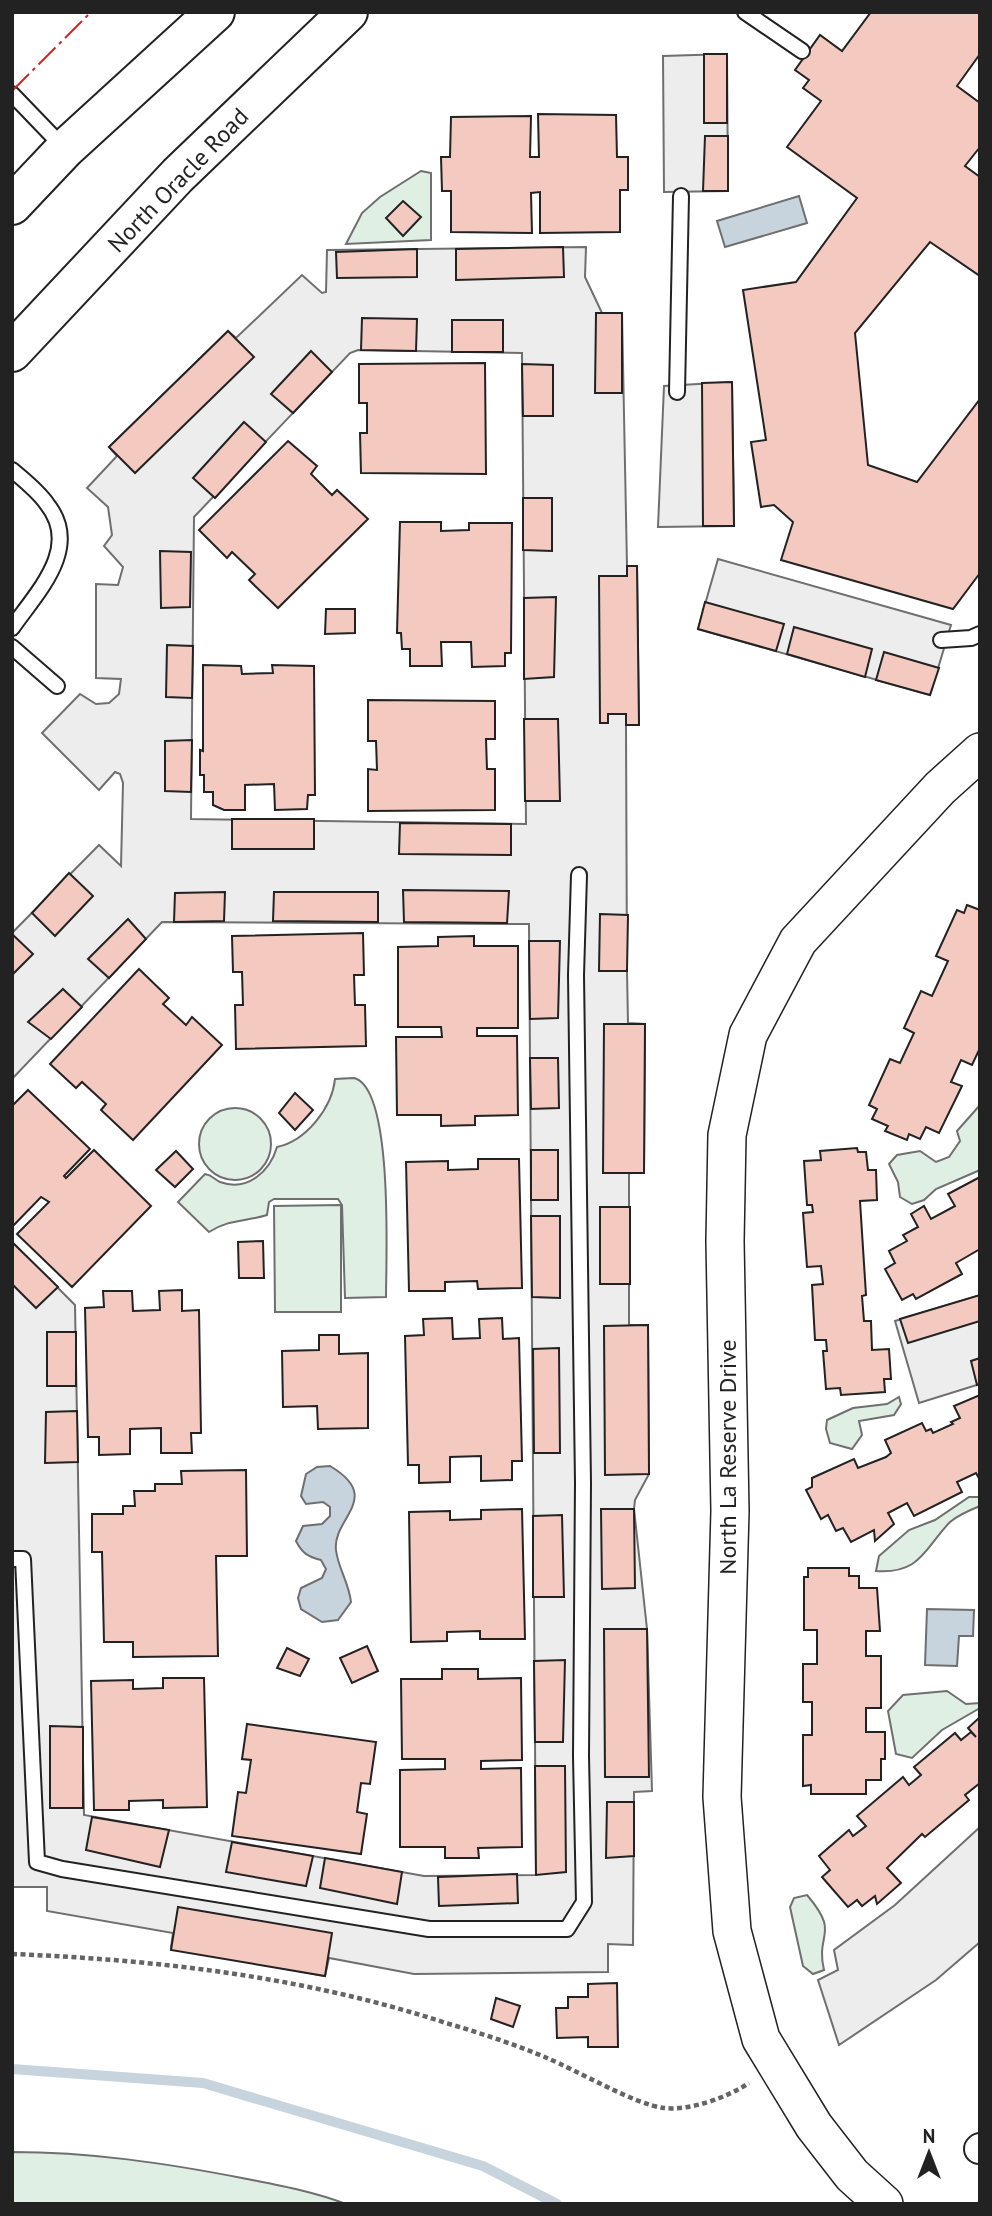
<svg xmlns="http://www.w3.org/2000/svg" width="992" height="2216" font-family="'PT Sans',sans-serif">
	<rect width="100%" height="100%" fill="#fff"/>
	<g fill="#e0efe3" stroke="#6f6f6f" stroke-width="2">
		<path d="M421 171 431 173V240L346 244 362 213 380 197Z"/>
		<path d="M354 1078C394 1088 386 1261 386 1297L345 1298 342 1205 338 1199H274L269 1202 267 1215C245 1222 229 1219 209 1232L178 1202 205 1174C212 1175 214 1179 220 1182 248 1192 270 1171 277 1147 306 1141 332 1108 335 1079Z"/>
		<path d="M980 1105V1170L936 1189 924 1200 912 1204 900 1197 898 1182 889 1164 897 1155 920 1151 936 1162 949 1157 960 1141 957 1131Z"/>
		<circle cx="235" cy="1144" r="36"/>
		<path d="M341 1205V1312H275L274 1206Z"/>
		<path d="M899 1397 901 1404 894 1415 859 1421 862 1435 852 1449 830 1443 826 1429 827 1420 853 1408 887 1404Z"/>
		<path d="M969 1497H980V1506C970 1510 958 1515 950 1522 924 1549 921 1574 876 1571L879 1556 909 1530 935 1520Z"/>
		<path d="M947 1691 966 1704 980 1703V1708L942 1730 912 1758 896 1754 888 1711 903 1695Z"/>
		<path d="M807 1895C841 1935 815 1932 824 1970L813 1974 803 1966 790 1907 794 1898Z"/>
		<path d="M12 2152C90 2152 165 2163 242 2178 277 2185 312 2191 346 2204H12Z"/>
	</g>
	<g fill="#ededed" stroke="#6f6f6f" stroke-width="2" fill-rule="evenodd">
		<path d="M727 54 728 191 664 192 663 56Z"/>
		<path d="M586 247 585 277 602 313H622L627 566H637L639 725H626L627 971 628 1023 645 1024 644 1173H629V1325H648L649 1474 635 1500 634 1509 647 1629 652 1791 634 1792 633 1945 608 1944V1972L414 1974 329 1958 325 1976 171 1948 173 1933 47 1911V1887H12V1242L75 1305 84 1815 424 1876 536 1875 529 924 162 922 12 1079V933L99 845 121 866 123 783 120 774 115 772 99 790 42 733 80 694 96 704 109 703 119 694 121 679 96 678V584L118 585 123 567 104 546 112 535 108 507 87 488 117 456 109 447 228 331 236 338 302 275 322 293 326 292 327 250ZM358 350 522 353 526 824 191 819 194 517 350 353Z"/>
		<path d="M732 382 734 526 658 527 664 386Z"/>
		<path d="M718 559 951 625 930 695 698 629Z"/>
		<path d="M980 1295V1384L919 1403 895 1321Z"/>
		<path d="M980 1827V1942L936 1980 839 2045 818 1980 838 1970 834 1950 895 1905Z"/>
	</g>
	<g fill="#c7d3dd" stroke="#6f6f6f" stroke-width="2">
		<path d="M799 196 807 223 725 247 717 221Z"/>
		<path d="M330 1466C384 1498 332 1518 336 1550 338 1568 349 1583 351 1602L338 1620 322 1622 301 1609 298 1598 301 1588 322 1578 326 1569 321 1560C308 1557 302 1553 296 1541L303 1526 322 1524 330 1516V1507L323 1502 306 1504 301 1496 306 1474 317 1467Z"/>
		<path d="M927 1609 974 1610 973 1636H959L957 1666 925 1665Z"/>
	</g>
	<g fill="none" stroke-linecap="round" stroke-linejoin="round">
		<path stroke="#c7d3dd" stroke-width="10" d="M12 2069 203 2083 483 2166 557 2204"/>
	</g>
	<g fill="#f3c9c0" stroke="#222" stroke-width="2">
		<path d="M871 12H980V54L957 86 980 103V147L965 166 980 177V276L930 242 855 333 868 465 917 482 980 399V573L953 609 781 560 793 522 774 505 761 507 751 442 766 440 743 290 796 282 857 198 787 147 821 101 803 88 809 80 795 70 820 35 842 51Z"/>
		<rect x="704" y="54" width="23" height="69"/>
		<path d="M538 114 616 115 617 157H628V190H620V232L540 233V192L531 193 532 233 451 232V191H442L441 157H450L451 117 531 116 530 157H539Z"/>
		<path d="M705 136H728V191H703Z"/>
		<path d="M403 201 421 217 403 236 386 218Z"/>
		<path d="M563 247 564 277 456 280V249Z"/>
		<path d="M417 249V277L337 278 336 252Z"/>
		<path d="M596 313H622V393H595Z"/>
		<path d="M362 318 417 319 416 351 361 350Z"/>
		<rect x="452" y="320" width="51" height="32"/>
		<path d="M228 331 254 357 135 473 109 447Z"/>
		<path d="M311 351 332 372 293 413 271 394Z"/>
		<path d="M485 363 486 474 361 473 360 433H367V403H359V364Z"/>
		<path d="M522 364 553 365V416H523Z"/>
		<path d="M732 382 734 526H703L702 383Z"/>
		<path d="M244 422 266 442 215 498 193 478Z"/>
		<path d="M288 441 317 466 311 474 332 495 337 490 368 519 278 608 249 580 255 574 232 552 227 558 199 530Z"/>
		<path d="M523 498H552V551L523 550Z"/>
		<path d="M400 522H441V531L469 530V523H512L511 653H505V666L472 667 471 642H441L442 666H410V649H402L401 633H397Z"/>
		<path d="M160 551 191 552 190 607 161 608Z"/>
		<path d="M627 566H637L639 725H626V714H608V723H600L599 576H627Z"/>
		<path d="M556 597 554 677 524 679V598Z"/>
		<path d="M705 602 784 624 776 651 698 629Z"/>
		<path d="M326 609H355V633L325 634Z"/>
		<path d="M794 627 872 649 865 677 787 654Z"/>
		<path d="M167 645 193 646 192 698 166 697Z"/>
		<path d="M884 652 939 668 930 695 876 680Z"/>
		<path d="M203 665 241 666 242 674 273 673 272 665 314 666 315 795H308L307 809 275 810 274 784 245 785V810H224L213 805V792H204V775H200V750L203 751Z"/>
		<path d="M368 700 495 701V739H486L487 769H495V810L368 811V769L377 770 376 741H368Z"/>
		<path d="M524 719H558L560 801H525Z"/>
		<path d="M192 740 191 792 165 791V741Z"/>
		<rect x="232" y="819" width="82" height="30"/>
		<path d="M400 823 511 824V855L399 854Z"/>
		<path d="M69 873 93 896 55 936 32 913Z"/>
		<path d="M403 890 509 891 507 923 404 922Z"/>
		<path d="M225 892 224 921 174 922 175 893Z"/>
		<path d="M274 892H378V922L273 921Z"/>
		<path d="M967 905 980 910V1048L972 1065 961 1060 951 1082 962 1086 939 1133 926 1127 920 1139 909 1134 907 1140 885 1131 888 1126 872 1119 877 1109 869 1105 890 1059 900 1063 914 1033 904 1028 921 991 932 996 948 961 936 956 957 910 964 913Z"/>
		<path d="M600 914 628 915 627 971H599Z"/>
		<path d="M128 919 146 939 109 978 88 959Z"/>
		<path d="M363 933 364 975H354L355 1005H365L366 1046 236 1049 235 1005H243L242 972H233L232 936Z"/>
		<path d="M12 934 33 954 12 975Z"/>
		<path d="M474 936V946H518V1028H477V1036H517L518 1115 475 1116V1125L441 1126V1115H397L396 1037H442L441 1027H398V947L438 946V937Z"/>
		<path d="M529 941H560L558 1018 530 1019Z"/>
		<path d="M139 969 169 998 163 1004 186 1025 192 1017 222 1045 133 1140 101 1110 106 1104 82 1082 76 1088 50 1064Z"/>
		<path d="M63 989 82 1007 51 1039 28 1022Z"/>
		<path d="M604 1024H645L644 1173H603Z"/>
		<path d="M530 1058H558L559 1108 531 1109Z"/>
		<path d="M28 1090 90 1149 64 1176 66 1178 94 1150 151 1206 72 1287 17 1234 49 1202 41 1197 12 1227V1106Z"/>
		<path d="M295 1093 313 1110 295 1130 279 1113Z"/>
		<path d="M857 1148 858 1152H866L868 1170H876L877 1200 860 1201 866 1295 862 1296 864 1321H871L872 1350 889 1349 891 1379H884L885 1392 841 1395 840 1388 826 1389 823 1351H827L826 1340H815L812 1285 823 1284 821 1266 807 1267 803 1213 813 1212 812 1205H807L804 1161 821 1160 820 1151Z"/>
		<rect x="531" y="1150" width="27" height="50"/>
		<path d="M176 1151 193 1169 175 1187 156 1170Z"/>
		<path d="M478 1159H519L522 1288 478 1289 477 1281 445 1282V1291H409L406 1162 448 1161V1170L478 1169Z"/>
		<path d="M980 1177V1249L956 1263 962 1274 916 1299 913 1294 902 1300 885 1269 895 1263 889 1251 907 1241 903 1235 918 1227 911 1214 924 1206 931 1219 955 1206 948 1194Z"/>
		<rect x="600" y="1207" width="30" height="77"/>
		<path d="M531 1216H560V1298L532 1297Z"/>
		<path d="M263 1241 264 1278H239L238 1242Z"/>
		<path d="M12 1242 58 1287 36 1308 12 1284Z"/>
		<path d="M182 1290V1311L199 1310 201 1433H191L192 1453H161V1428L130 1429V1454L99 1455V1437H88L85 1308 104 1307 103 1291H132L133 1311 160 1310 159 1291Z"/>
		<path d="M980 1295V1321L908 1343 900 1319Z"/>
		<path d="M452 1318 453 1339 480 1338 479 1319 502 1318 503 1339 519 1338 522 1461H512V1480L481 1481V1456L450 1457V1482L419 1483V1465H408L405 1336 424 1335 423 1319Z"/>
		<path d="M648 1325 649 1474 605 1475 604 1326Z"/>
		<rect x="47" y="1332" width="29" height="54"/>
		<path d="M319 1335H339V1354L368 1353V1428L318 1429 317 1406 283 1407 282 1351 319 1350Z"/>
		<path d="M559 1348 560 1453H534L533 1349Z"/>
		<path d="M980 1358V1384L977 1385 971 1361Z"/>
		<path d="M980 1395V1480L976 1473 957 1482 962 1492 914 1516 907 1503 888 1513 894 1524 875 1541 874 1530 851 1542 843 1528 836 1531 828 1515 821 1519 806 1490 812 1487V1478L854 1459 858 1468 886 1457 891 1453 885 1440 922 1423 926 1431 931 1429 933 1433 953 1424 951 1422 960 1418 954 1406Z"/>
		<path d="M77 1411 78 1462 45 1463 46 1412Z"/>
		<path d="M246 1470 247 1556H216L218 1656 133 1657V1642H104L102 1552H92V1514H123V1506H135L134 1491H155V1484H182L181 1471Z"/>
		<path d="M522 1509 525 1639H480V1631L447 1632V1641L411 1642 409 1512 450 1511V1520L481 1519V1510Z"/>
		<path d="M601 1509H634L635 1588 602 1589Z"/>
		<path d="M562 1515 564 1597H533V1516Z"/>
		<path d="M808 1568H849V1576H859V1588H877L880 1631H866V1656H881V1708H866V1732H885V1759H881V1780H866V1794H811V1785L803 1786V1735H812V1702H803V1664H817V1630H804V1577H808Z"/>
		<path d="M604 1629H647L649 1777H605Z"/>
		<path d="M367 1646 378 1671 352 1683 340 1658Z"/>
		<path d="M287 1648 309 1659 300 1676 277 1668Z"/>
		<path d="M565 1660 563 1742H535L534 1661Z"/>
		<path d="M442 1669H478V1679L521 1678 522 1760 481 1761V1769L521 1768 522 1847 478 1848 479 1858H445V1847H400V1770L445 1769V1759H402L401 1679H442Z"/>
		<path d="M163 1678H204L207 1807 163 1808V1800L129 1801V1810H94L91 1681 133 1680V1689L163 1688Z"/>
		<path d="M980 1717V1783L965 1795 969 1800 925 1837 922 1834 887 1868 901 1883 877 1904 875 1896 862 1906 857 1900 848 1907 822 1877 830 1870 819 1856 849 1830 853 1836 866 1826 857 1816 903 1777 909 1785 921 1775 914 1767 955 1733 961 1740 971 1732 976 1737 968 1728Z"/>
		<path d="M247 1724 376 1742 370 1784 361 1783 357 1812 367 1814 361 1854 232 1836 238 1792 246 1793 251 1760 242 1759Z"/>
		<path d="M50 1726 83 1727V1808H50Z"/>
		<path d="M535 1766H565L566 1872 536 1875Z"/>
		<path d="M607 1802H634V1856L606 1858Z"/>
		<path d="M92 1817 169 1830 160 1867 86 1850Z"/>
		<path d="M232 1842 313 1856 306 1886 226 1872Z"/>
		<path d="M325 1858 402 1872 397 1904 320 1888Z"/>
		<path d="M517 1874 518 1903 439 1906 438 1877Z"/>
		<path d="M178 1907 332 1933 325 1976 171 1950Z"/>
		<path d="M617 1983 618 2047H588V2037L557 2038 556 2008H568V1997H588V1984Z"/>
		<path d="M496 1998 520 2006 513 2027 491 2019Z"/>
	</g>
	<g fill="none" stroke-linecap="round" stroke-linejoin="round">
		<g stroke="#222" stroke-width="18">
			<g id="service">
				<path d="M745 12 802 51"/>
				<path d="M12 94 64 148"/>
				<path d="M677 392 681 196"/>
				<path d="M12 470C24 480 38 491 47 504 82 548 37 592 12 628"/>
				<path d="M941 640 971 638 980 634"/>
				<path d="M12 647 57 686"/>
				<path d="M12 1559H23L37 1862 62 1869 429 1929H567L584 1902 581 1756 583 1483 576 975 579 875"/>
			</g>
		</g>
		<g stroke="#222" stroke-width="32">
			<path id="minor" d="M979 2149 980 2148"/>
		</g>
		<g stroke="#222" stroke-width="40">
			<path id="tertiary" d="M884 2204 852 2175 814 2126 761 2039 732 1931 722 1797 730 1511 725 1241 727 1135 748 1035 798 941 940 788 980 752"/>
		</g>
		<g stroke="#222" stroke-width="42">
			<g id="trunk">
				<path d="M12 205 65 149 215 12"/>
				<path d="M12 352 178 175 348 12"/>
			</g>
		</g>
		<path stroke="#646464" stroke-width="4.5" stroke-dasharray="5 3.5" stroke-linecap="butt" d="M12 1954C161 1960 305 1977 446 2023 480 2033 514 2044 547 2058 576 2070 636 2105 664 2108 690 2111 728 2097 749 2083"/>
		<use href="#service" stroke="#fff" stroke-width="14"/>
		<use href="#minor" stroke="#fff" stroke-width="28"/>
		<use href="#tertiary" stroke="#fff" stroke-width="37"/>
		<use href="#trunk" stroke="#fff" stroke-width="38"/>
		<path stroke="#c62828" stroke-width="2" stroke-dasharray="24 5 3.5 5" stroke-linecap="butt" d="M12 91 91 12"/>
	</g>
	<g text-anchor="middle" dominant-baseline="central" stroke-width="5" stroke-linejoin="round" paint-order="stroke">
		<g font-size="24" fill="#222" stroke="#fff">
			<text transform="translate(178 180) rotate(-46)">North Oracle Road</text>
			<text transform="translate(727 1457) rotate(-90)">North La Reserve Drive</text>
		</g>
	</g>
	<rect width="992" height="2216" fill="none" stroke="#222222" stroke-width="28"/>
	<g transform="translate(929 2153)" stroke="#ffffff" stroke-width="5" paint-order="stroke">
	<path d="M0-5L12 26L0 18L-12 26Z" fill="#222222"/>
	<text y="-10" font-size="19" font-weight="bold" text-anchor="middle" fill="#222222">N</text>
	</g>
</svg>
